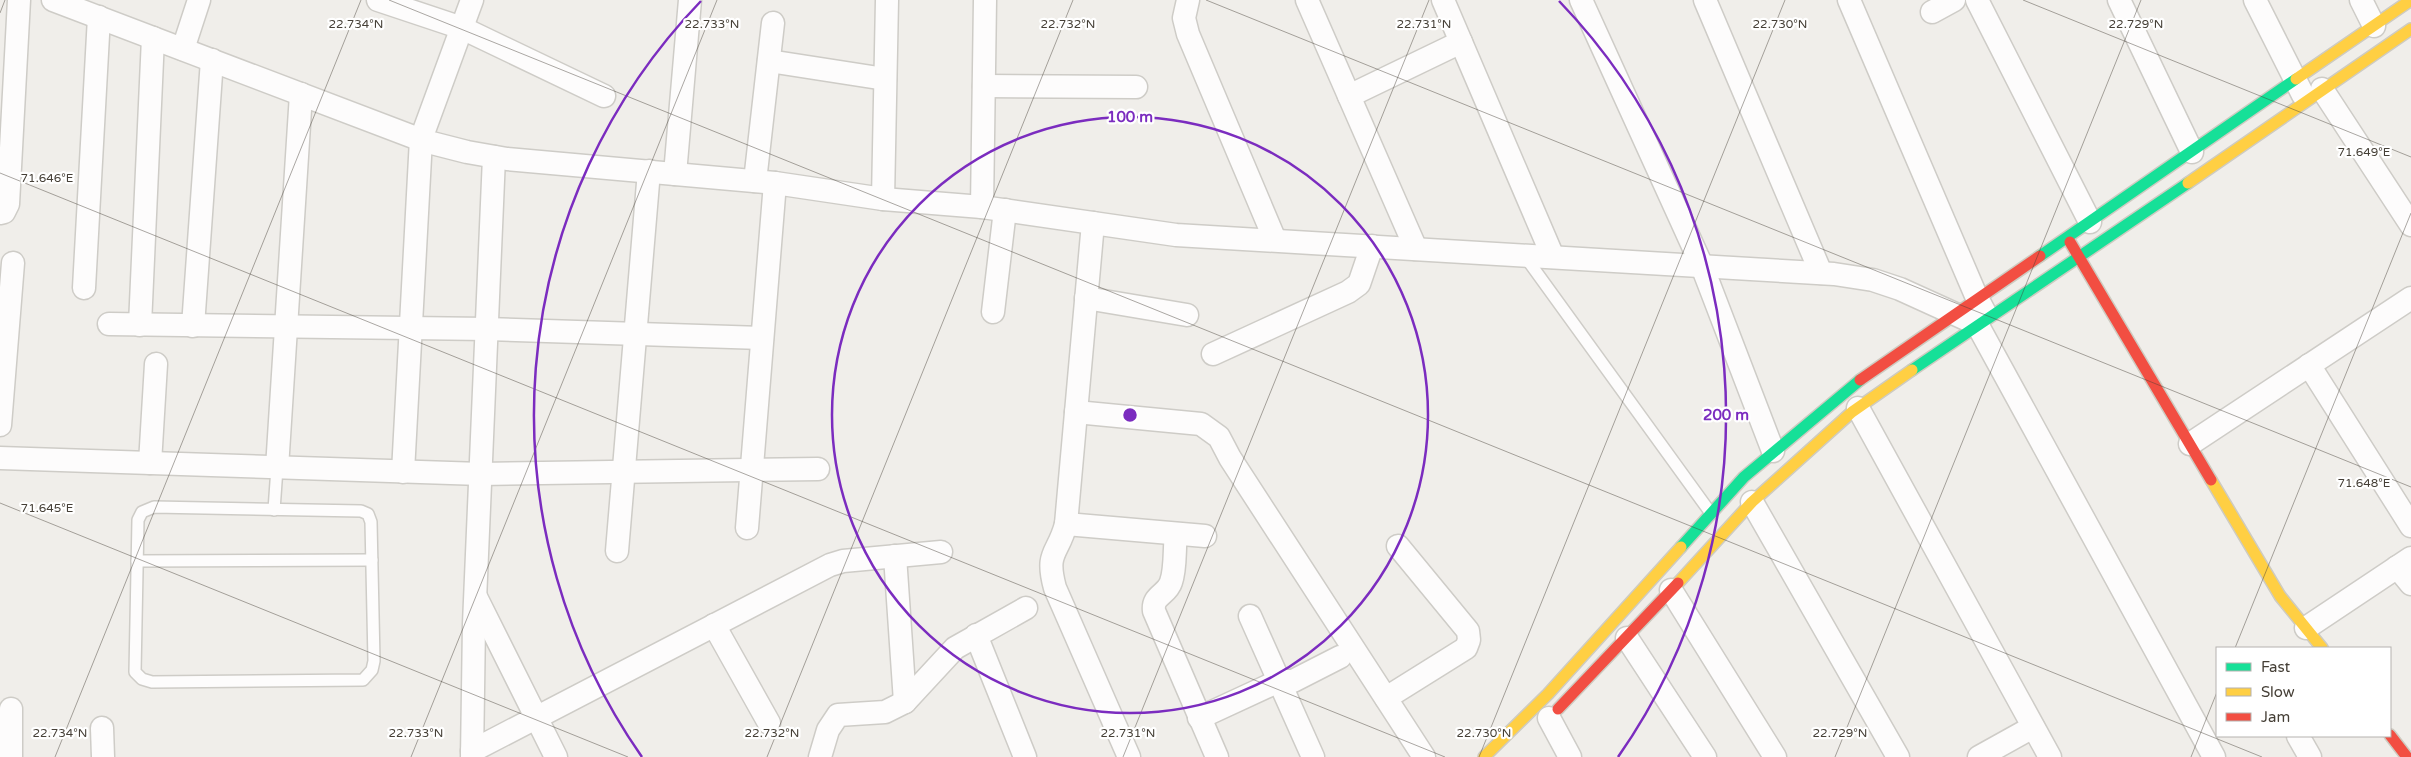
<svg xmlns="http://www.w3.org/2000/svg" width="2411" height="757" font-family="'Varela Round',sans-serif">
	<rect width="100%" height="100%" fill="#f0eeea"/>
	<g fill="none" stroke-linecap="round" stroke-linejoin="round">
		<g stroke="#ceccc7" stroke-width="14">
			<g id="lane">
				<path d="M1524 255 1710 512"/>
				<path d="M154 507 361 511 368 514 371 522 374 661 372 670 363 680 152 682 142 679 135 672 138 520 142 512Z"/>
				<path d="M274 510 277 468"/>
				<path d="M137 561 372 560"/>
			</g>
		</g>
		<g stroke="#ceccc7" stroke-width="25">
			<g id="street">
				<path d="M53 0 424 141 467 152 507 159 775 183 883 199 982 207 1176 235 1834 274 1873 280 1900 289 1977 324 2214 757"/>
				<path d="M378 0 462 28 604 96"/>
				<path d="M1188 0 1184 18 1188 34 1275 240"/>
				<path d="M1307 0 1416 249"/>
				<path d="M1443 0 1553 257"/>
				<path d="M1581 0 1702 266 1773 451"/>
				<path d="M1705 0 1821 273"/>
				<path d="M1849 0 1977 298 1985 313"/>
				<path d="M1977 0 2090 222"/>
				<path d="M2119 0 2192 152"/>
				<path d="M2255 0 2303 95"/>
				<path d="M2361 0 2374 26"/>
				<path d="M1932 12 1954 0"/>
				<path d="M183 49 199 0"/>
				<path d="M769 61 885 79"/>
				<path d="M984 86 1136 87"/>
				<path d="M2322 89 2411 225"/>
				<path d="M1349 96 1461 42"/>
				<path d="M675 174 690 0"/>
				<path d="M755 181 773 23"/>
				<path d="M883 199 887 0"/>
				<path d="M982 207 985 0"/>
				<path d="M0 213 4 212 8 204 19 0"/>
				<path d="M1093 223 1066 524C1058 555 1045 551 1055 588L1129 757"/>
				<path d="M84 288 99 17"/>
				<path d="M1086 298 1187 315"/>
				<path d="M993 312 1005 210"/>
				<path d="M109 324 487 329 762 338"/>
				<path d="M140 325 153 38"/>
				<path d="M193 326 212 60"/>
				<path d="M1213 354 1348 292 1359 284 1372 246"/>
				<path d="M2309 365 2411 526"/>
				<path d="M1858 408 2050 757"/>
				<path d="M1076 412 1201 424 1219 437 1230 458 1424 757"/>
				<path d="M0 425 13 263"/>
				<path d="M2190 444 2411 298"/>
				<path d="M0 458 481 474 818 469"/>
				<path d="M150 463 156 364"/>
				<path d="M277 468 301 94"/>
				<path d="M403 472 421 139 472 0"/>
				<path d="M1752 502 1898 757"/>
				<path d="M1066 524 1205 536"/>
				<path d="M747 528 775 183"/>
				<path d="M1176 534C1174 549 1176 568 1171 582 1167 595 1152 595 1154 611L1217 757"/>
				<path d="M617 551 649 171"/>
				<path d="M895 556 905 702"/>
				<path d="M2397 567 2411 584"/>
				<path d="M1671 590 1775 757"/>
				<path d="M476 597 556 757"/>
				<path d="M1250 616 1313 757"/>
				<path d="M714 625 769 723"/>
				<path d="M2306 628 2411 558"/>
				<path d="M976 635 1025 757"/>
				<path d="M1627 638 1705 757"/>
				<path d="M1386 698 1466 648 1469 640 1468 631 1398 546"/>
				<path d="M11 709V757"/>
				<path d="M1199 718 1279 681H1293L1340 657"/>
				<path d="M1549 718 1570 757"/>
				<path d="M102 728 103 757"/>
				<path d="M2298 736 2310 757"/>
				<path d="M472 751 830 565 843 561 941 552"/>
				<path d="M472 757 474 624 494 157"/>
				<path d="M820 757 828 730 838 715 885 712 905 702 955 648 1026 608"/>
				<path d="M1979 757 2033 727"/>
			</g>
		</g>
		<g stroke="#cecbc1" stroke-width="14">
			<g id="fast">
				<path d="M2040 256 2296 79"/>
				<path d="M1912 370 2188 183"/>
				<path d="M1681 547 1744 477 1860 380"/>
			</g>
		</g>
		<g stroke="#cecbc1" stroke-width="14">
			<g id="slow">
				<path d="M2296 79 2411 0"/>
				<path d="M2188 183 2411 29"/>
				<path d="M2211 480 2280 596 2322 648"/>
				<path d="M1678 583 1752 502 1852 412 1912 370"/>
				<path d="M1484 757 1548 694 1681 547"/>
			</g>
		</g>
		<g stroke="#cecbc1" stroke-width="14">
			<g id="jam">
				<path d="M2070 242 2211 480"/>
				<path d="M1860 380 2040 256"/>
				<path d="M1558 709 1678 583"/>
				<path d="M2390 735 2407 757"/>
			</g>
		</g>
		<use href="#lane" stroke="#fdfcfc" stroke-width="11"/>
		<use href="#street" stroke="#fdfcfc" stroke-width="22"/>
		<use href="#fast" stroke="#16e098" stroke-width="11"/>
		<use href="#slow" stroke="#ffcf43" stroke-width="11"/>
		<use href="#jam" stroke="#f24e42" stroke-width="11"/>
	</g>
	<path fill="none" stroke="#453f36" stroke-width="1" stroke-opacity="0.45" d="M389 0 2262 757M1206 0 2411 487M2023 0 2411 157M0 13 5 0M0 173 1445 757M0 503 628 757M2235 648 2411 213M55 757 361 0M411 757 717 0M767 757 1073 0M1123 757 1429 0M1479 757 1785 0M1835 757 2141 0M2191 757 2217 692"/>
	<g fill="none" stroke="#7b2cbf" stroke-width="2.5">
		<circle cx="1130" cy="415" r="298"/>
		<path d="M642 757A596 596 0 0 1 701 1M1559 1A596 596 0 0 1 1618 757"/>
	</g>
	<g font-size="12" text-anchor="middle" fill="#453f36" stroke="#fff" stroke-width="4.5" stroke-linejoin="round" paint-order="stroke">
		<text x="356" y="28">22.734°N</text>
		<text x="712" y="28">22.733°N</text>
		<text x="1068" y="28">22.732°N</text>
		<text x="1424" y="28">22.731°N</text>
		<text x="1780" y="28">22.730°N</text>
		<text x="2136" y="28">22.729°N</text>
		<text x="2364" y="156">71.649°E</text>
		<text x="47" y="182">71.646°E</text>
		<text x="2364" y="487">71.648°E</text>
		<text x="47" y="512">71.645°E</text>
		<text x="60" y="737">22.734°N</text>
		<text x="416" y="737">22.733°N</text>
		<text x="772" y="737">22.732°N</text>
		<text x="1128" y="737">22.731°N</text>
		<text x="1484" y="737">22.730°N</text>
		<text x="1840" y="737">22.729°N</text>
	</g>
	<circle cx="1130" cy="415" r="8" fill="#7b2cbf" stroke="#fff" stroke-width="2.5"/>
	<g font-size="15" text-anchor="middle" font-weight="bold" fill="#7b2cbf" stroke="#fff" stroke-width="4.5" stroke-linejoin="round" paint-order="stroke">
		<text x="1130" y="122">100 m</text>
		<text x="1726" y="420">200 m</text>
	</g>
	<rect x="2216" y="647" width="175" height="90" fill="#ffffff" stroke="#b5b2af"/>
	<rect x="2226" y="663" width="25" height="8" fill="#16e098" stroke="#b5b2af"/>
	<text x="2261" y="672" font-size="15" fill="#453f36">Fast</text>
	<rect x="2226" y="688" width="25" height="8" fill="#ffcf43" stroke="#b5b2af"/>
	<text x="2261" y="697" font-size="15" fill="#453f36">Slow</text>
	<rect x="2226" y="713" width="25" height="8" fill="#f24e42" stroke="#b5b2af"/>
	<text x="2261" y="722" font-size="15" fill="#453f36">Jam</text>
</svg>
